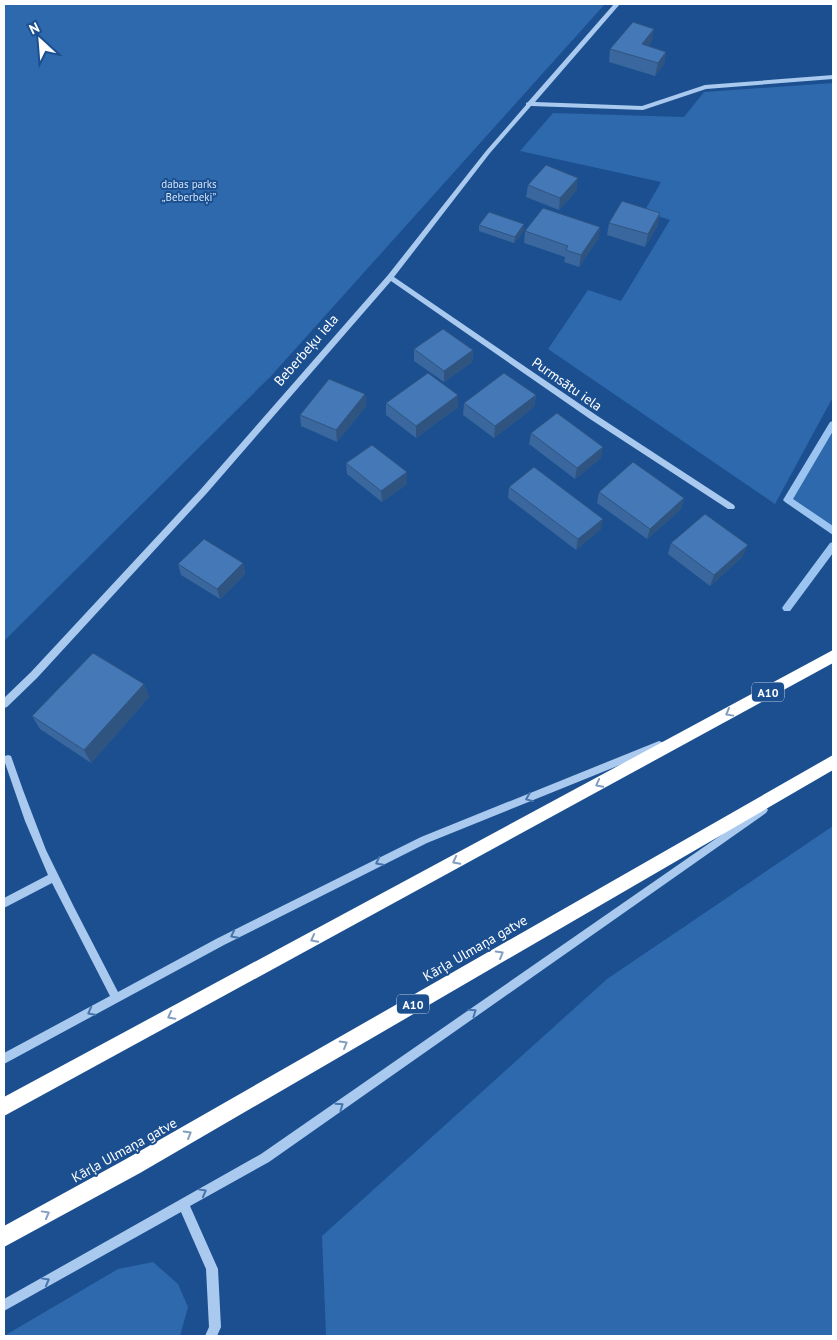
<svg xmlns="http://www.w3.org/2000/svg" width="837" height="1340" font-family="'PT Sans',sans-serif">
	<rect width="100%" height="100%" fill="#1b4f8f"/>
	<g fill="#2e69ad">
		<path d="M4 4H605L271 376 4 641Z"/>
		<path d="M833 83V397L775 504 548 349 588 290 621 301 670 220 644 212 661 182 520 151 553 113 684 117 704 92Z"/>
		<path d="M833 424V531L788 500Z"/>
		<path d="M833 826V1336H326L322 1236 607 979Z"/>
		<path d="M153 1262 178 1284 188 1307 180 1336H4L118 1269Z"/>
	</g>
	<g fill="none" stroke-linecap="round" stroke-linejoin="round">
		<g fill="#9cc4f0" fill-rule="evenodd">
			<path d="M833 421V431L793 499 833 526V535L785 502 783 500 830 422Z"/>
			<path d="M833 542V553L790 611H784L782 608 784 605 830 543Z"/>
		</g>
		<g fill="#a9c9ee" fill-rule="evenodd">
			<path d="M614 4H620L535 102 642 106 705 85 833 75V79L706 89 643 110 531 106 490 153 394 277 596 415 734 505 735 507 734 509H728L590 419 391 281 207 493 37 678 7 707 4 708V698L31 672 201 489 388 275 486 151 526 105V103L528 102Z"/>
			<path d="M659 741 662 742 664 745 662 748 427 843 224 945 4 1064V1053L110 996 52 883 4 908V898L48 875 25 821 4 760 5 756 8 755 11 756 23 790 46 850 74 907 118 992 216 939 421 837Z"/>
			<path d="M763 806 766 807 768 810 766 813 269 1162 190 1206 218 1269 221 1327 217 1336H205L209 1327 206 1269 181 1212 4 1311V1299L261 1154Z"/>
		</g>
		<g fill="#fff" fill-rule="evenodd">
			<path d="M833 650V663L4 1116V1097Z"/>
			<path d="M833 755V770L140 1173 4 1247V1226L126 1159Z"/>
		</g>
	</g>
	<g fill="#3a679d">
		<path d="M652 41 648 46 666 52 664 64 655 76 609 62 610 49Z"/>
		<path d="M528 185 577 190 559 210 526 197Z"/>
		<path d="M609 223 658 225 645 247 607 235Z"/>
		<path d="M479 225 524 231 514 243 479 231Z"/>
		<path d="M600 227 598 239 579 267 564 262 565 257 524 243 525 231Z"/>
		<path d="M414 349 473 350 472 362 444 382 414 361Z"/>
		<path d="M365 394 366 406 337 442 301 426 300 415Z"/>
		<path d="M458 395V407L416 438 386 415V403Z"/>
		<path d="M536 395 534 407 494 438 463 415 464 403Z"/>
		<path d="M531 433 601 458 575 479 529 444Z"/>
		<path d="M346 463 407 472V484L382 502 347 474Z"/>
		<path d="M509 487 601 529 576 550 508 498Z"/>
		<path d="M599 492 684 498 681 509 647 539 597 503Z"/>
		<path d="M671 543 743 556 710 586 668 554Z"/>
		<path d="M243 563 245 574 220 599 181 575 178 564Z"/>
		<path d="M144 684 149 697 91 763 40 729 32 716Z"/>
	</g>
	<g fill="#305480">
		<path d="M654 29 652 41 640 57 642 44Z"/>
		<path d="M666 52 664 64 655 76 658 63Z"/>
		<path d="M578 178 577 190 559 210 560 198Z"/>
		<path d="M660 213 658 225 645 247 648 234Z"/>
		<path d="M524 224V231L514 243 515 237Z"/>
		<path d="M600 227 598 239 579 267 581 255Z"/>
		<path d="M473 350 472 362 444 382V371Z"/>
		<path d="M365 394 366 406 337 442 336 430Z"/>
		<path d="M458 395V407L416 438V426Z"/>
		<path d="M536 395 534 407 494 438 495 426Z"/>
		<path d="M603 447 601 458 575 479 577 468Z"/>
		<path d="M407 472V484L382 502 381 491Z"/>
		<path d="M684 498 681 509 647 539 650 529Z"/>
		<path d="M603 519 601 529 576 550 578 539Z"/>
		<path d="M748 545 743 556 710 586 714 575Z"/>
		<path d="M243 563 245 574 220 599 217 589Z"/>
		<path d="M144 684 149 697 91 763 84 750Z"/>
	</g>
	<g fill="#4478b7" stroke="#305480">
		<path d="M633 22 654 29 642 44 666 52 658 63 610 49Z"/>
		<path d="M546 165 578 178 560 198 528 185Z"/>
		<path d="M622 201 660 213 648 234 609 223Z"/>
		<path d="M543 208 600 227 581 255 566 250 568 246 525 231Z"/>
		<path d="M489 212 524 224 515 237 479 225Z"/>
		<path d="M443 329 473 350 444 371 414 349Z"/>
		<path d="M428 373 458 395 416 426 386 403Z"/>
		<path d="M504 373 536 395 495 426 464 403Z"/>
		<path d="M329 379 365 394 336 430 300 415Z"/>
		<path d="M557 413 603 447 577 468 531 433Z"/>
		<path d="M372 445 407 472 381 491 346 463Z"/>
		<path d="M633 462 684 498 650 529 599 492Z"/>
		<path d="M534 467 603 519 578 539 509 487Z"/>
		<path d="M705 514 748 545 714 575 671 543Z"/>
		<path d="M204 539 243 563 217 589 178 564Z"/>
		<path d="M93 653 144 684 84 750 32 716Z"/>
	</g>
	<defs><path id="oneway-chevron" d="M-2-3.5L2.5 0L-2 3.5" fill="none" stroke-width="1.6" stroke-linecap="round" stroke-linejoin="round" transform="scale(1.25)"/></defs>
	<g stroke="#829ec1">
		<use href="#oneway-chevron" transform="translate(729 713) rotate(151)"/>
		<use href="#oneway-chevron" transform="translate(599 784) rotate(152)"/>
		<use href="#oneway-chevron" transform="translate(456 861) rotate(152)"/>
		<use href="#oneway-chevron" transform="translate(314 939) rotate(152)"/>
		<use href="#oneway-chevron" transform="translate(500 954) rotate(-30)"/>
		<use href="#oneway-chevron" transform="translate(171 1016) rotate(152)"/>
		<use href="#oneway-chevron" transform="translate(344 1044) rotate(-30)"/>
		<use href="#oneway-chevron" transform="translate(188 1134) rotate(-30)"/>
		<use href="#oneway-chevron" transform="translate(46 1214) rotate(-29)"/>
	</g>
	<g stroke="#4674ac">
		<use href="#oneway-chevron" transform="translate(529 798) rotate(158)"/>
		<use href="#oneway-chevron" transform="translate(379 862) rotate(153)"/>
		<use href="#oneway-chevron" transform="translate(234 935) rotate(153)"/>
		<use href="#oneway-chevron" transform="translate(91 1012) rotate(152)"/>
		<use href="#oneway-chevron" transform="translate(473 1012) rotate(-35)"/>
		<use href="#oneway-chevron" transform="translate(340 1106) rotate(-35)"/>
		<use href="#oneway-chevron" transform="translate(203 1192) rotate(-29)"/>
		<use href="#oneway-chevron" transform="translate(46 1281) rotate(-29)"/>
	</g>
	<g text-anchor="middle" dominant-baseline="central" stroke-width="4" stroke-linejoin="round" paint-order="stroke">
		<g font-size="11" fill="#cfe3fa" stroke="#1b4f8f">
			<text x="189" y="184">dabas parks<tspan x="189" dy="13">„Beberbeķi”</tspan></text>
		</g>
		<g fill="#1b4f8f" stroke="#bbcadd" stroke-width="1">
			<rect x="752" y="682.5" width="32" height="19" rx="4"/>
			<rect x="397" y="994.5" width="32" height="19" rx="4"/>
		</g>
		<g font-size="12" font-weight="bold" fill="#fff">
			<text x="768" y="692">A10</text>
			<text x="413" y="1004">A10</text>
		</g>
		<g font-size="14" fill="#fff" stroke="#1b4f8f">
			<text transform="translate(306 350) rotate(-49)">Beberbeķu iela</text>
			<text transform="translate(567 384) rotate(35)">Purmsātu iela</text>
			<text transform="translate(475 948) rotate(-30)">Kārļa Ulmaņa gatve</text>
			<text transform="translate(124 1150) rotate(-29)">Kārļa Ulmaņa gatve</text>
		</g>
	</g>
	<rect width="837" height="1340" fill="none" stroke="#ffffff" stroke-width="10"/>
	<g transform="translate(40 40) rotate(334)" stroke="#1b4f8f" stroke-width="4" paint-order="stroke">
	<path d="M0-4L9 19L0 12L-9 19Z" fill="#ffffff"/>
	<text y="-8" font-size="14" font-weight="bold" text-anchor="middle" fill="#ffffff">N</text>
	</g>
</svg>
